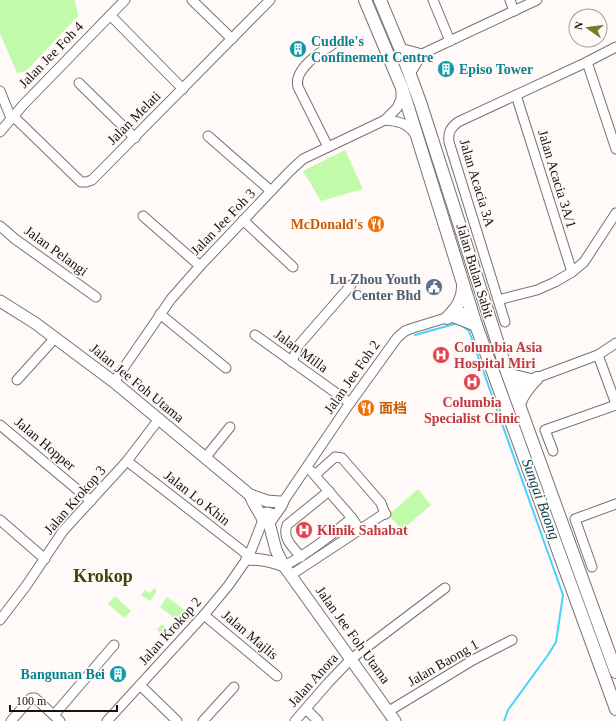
<svg xmlns="http://www.w3.org/2000/svg" width="616" height="721" font-family="'Times New Roman','Noto Sans SC',serif">
	<rect width="100%" height="100%" fill="#fffaf7"/>
	<g fill="#c1faa8">
		<path d="M0 0H75L78 16 26 71 17 73 0 33Z"/>
		<path d="M345 150 363 189 321 201 303 171Z"/>
		<path d="M418 489 431 505 402 530 389 515Z"/>
		<path d="M154 588 157 591 150 601 141 595 145 590 150 593Z"/>
		<path d="M115 596 131 611 124 618 108 604Z"/>
		<path d="M167 597 186 611 178 621 160 607Z"/>
		<path d="M162 624 167 630 171 626 174 630 164 640 157 629Z"/>
	</g>
	<g fill="none" stroke-linecap="round" stroke-linejoin="round">
		<path stroke="#47d4fa" stroke-width="2" d="M415 335 458 323 469 331 563 595 556 642 548 655 508 710 504 721"/>
		<g stroke="#787370" stroke-width="11">
			<g id="minor">
				<path d="M192 0 232 39"/>
				<path d="M433 0 450 41"/>
				<path d="M510 0 514 11"/>
				<path d="M110 15 183 89"/>
				<path d="M616 47 587 62 616 149"/>
				<path d="M400 48 422 54"/>
				<path d="M410 74 422 54 537 0"/>
				<path d="M79 83 135 138"/>
				<path d="M0 91 11 118"/>
				<path d="M516 95 572 272"/>
				<path d="M13 116 81 182H86L92 180 270 0"/>
				<path d="M385 120C398 121 407 123 415 134"/>
				<path d="M0 132 23 105 125 0"/>
				<path d="M208 136 271 191"/>
				<path d="M328 147 298 87C293 70 320 52 332 45"/>
				<path d="M143 216 200 266"/>
				<path d="M243 220 293 267"/>
				<path d="M0 226 15 239 96 297"/>
				<path d="M498 300 537 290 555 282 572 272 584 262 616 213"/>
				<path d="M160 314 226 368"/>
				<path d="M505 322 449 142C448 133 450 128 458 122L587 62"/>
				<path d="M255 335 350 403"/>
				<path d="M598 355 616 404"/>
				<path d="M292 362 298 346 351 285"/>
				<path d="M17 380 55 338"/>
				<path d="M114 382 171 299 200 266 290 171 303 159 385 120 397 108 401 99V91"/>
				<path d="M512 387 598 355 616 343"/>
				<path d="M0 425 91 501"/>
				<path d="M553 451 545 430 616 405"/>
				<path d="M205 458 230 427"/>
				<path d="M127 461 249 556"/>
				<path d="M311 471 352 518 360 530"/>
				<path d="M315 475 335 457 342 458 381 503 384 511 382 515"/>
				<path d="M0 520 45 559"/>
				<path d="M272 520 282 506 285 499 350 403 397 338 405 331 413 328 472 310"/>
				<path d="M301 557C293 547 282 539 287 525L329 491"/>
				<path d="M284 566C309 553 330 536 352 518"/>
				<path d="M592 567 575 519 616 504"/>
				<path d="M291 575 382 515 386 514"/>
				<path d="M204 615 277 676"/>
				<path d="M0 620 26 586 63 531 127 461 159 419"/>
				<path d="M140 685 177 721"/>
				<path d="M306 709 318 721"/>
				<path d="M389 711 473 660 512 640"/>
				<path d="M54 715 114 645"/>
				<path d="M11 721 31 698H35L60 721"/>
				<path d="M107 721 204 615 228 586 249 556 263 520"/>
				<path d="M203 721 234 687"/>
				<path d="M295 721 328 683 351 659 445 588"/>
			</g>
		</g>
		<g stroke="#787370" stroke-width="13">
			<g id="tertiary">
				<path d="M0 301 35 323 114 382 250 495 267 501 280 502"/>
				<path d="M250 495C253 504 260 513 264 521L269 523 272 518 271 514 267 513 264 514 262 518"/>
				<path d="M269 523 276 550 284 566 395 721"/>
				<path d="M247 559C261 559 272 561 284 566"/>
			</g>
		</g>
		<g stroke="#787370" stroke-width="14">
			<g id="secondary">
				<path d="M365 0 402 88 476 325 616 709"/>
				<path d="M380 0 400 48 420 102 507 372 616 672"/>
				<path d="M453 316 476 325"/>
				<path d="M447 318C456 309 463 300 463 286"/>
				<path d="M507 372 514 376 531 380"/>
				<path d="M519 404C523 393 529 386 537 378"/>
			</g>
		</g>
		<use href="#minor" stroke="#fff" stroke-width="9"/>
		<use href="#tertiary" stroke="#fff" stroke-width="11"/>
		<use href="#secondary" stroke="#fff" stroke-width="12"/>
	</g>
	<defs>
		<g id="building-disc" transform="scale(0.9)"><circle r="9.5" fill="#0f9aa8" stroke="#fffaf7"/><path d="M-4-6H4V6H1V3H-1V6H-4ZM-2.5-4.3h1.7v1.8h-1.7ZM.8-4.3h1.7v1.8H.8ZM-2.5-1h1.7V.8h-1.7ZM.8-1h1.7V.8H.8Z" fill="#fff"/></g>
		<g id="restaurant-disc" transform="scale(0.9)"><circle r="9.5" fill="#e8710a" stroke="#fffaf7"/><path d="M-5-6h1v4h1v-4h1v4h1v-4h1v5L-1.5 .5V6h-2V.5L-5-1ZM5-6V6H3V1.5H1.5Q1.5-4 5-6Z" fill="#fff"/></g>
		<g id="civic-disc" transform="scale(0.9)"><circle r="9.5" fill="#5c6f8a" stroke="#fffaf7"/><path d="M-.6-6.5H3V-4.5H.6V-3L4-1V1h2V6H-6V1h2V-1L-.6-3ZM-1.2 2.5V6h2.4V2.5Z" fill="#fff"/></g>
		<g id="hospital-disc" transform="scale(0.9)"><circle r="9.5" fill="#e0444e" stroke="#fffaf7"/><path d="M-5-5h3v3.5h4V-5h3V5h-3V1.5h-4V5h-3Z" fill="#fff"/></g>
	</defs>
	<g fill-rule="evenodd">
		<use href="#building-disc" x="298" y="49"/>
		<use href="#building-disc" x="446" y="69"/>
		<use href="#restaurant-disc" x="376" y="224"/>
		<use href="#civic-disc" x="434" y="287"/>
		<use href="#hospital-disc" x="441" y="355"/>
		<use href="#hospital-disc" x="472" y="382"/>
		<use href="#restaurant-disc" x="366" y="408"/>
		<use href="#hospital-disc" x="304" y="530"/>
		<use href="#building-disc" x="118" y="674"/>
	</g>
	<g text-anchor="middle" dominant-baseline="central" stroke-width="3.5" stroke-linejoin="round" paint-order="stroke">
		<g font-size="14" font-weight="bold" fill="#0d838f" stroke="#fffaf7" text-anchor="start">
			<text x="311" y="41">Cuddle's<tspan x="311" dy="16">Confinement Centre</tspan></text>
			<text x="459" y="69">Episo Tower</text>
			<text x="105" y="674" text-anchor="end">Bangunan Bei</text>
		</g>
		<g font-size="14" fill="#161413" stroke="#fffaf7">
			<text transform="translate(51 55) rotate(-46)">Jalan Jee Foh 4</text>
			<text transform="translate(134 118) rotate(-45)">Jalan Melati</text>
			<text transform="translate(557 179) rotate(73)">Jalan Acacia 3A/1</text>
			<text transform="translate(477 183) rotate(73)">Jalan Acacia 3A</text>
			<text transform="translate(223 222) rotate(-46)">Jalan Jee Foh 3</text>
			<text transform="translate(56 251) rotate(36)">Jalan Pelangi</text>
			<text transform="translate(475 271) rotate(73)">Jalan Bulan Sabit</text>
			<text transform="translate(301 351) rotate(36)">Jalan Milla</text>
			<text transform="translate(352 377) rotate(-55)">Jalan Jee Foh 2</text>
			<text transform="translate(137 383) rotate(39)">Jalan Jee Foh Utama</text>
			<text transform="translate(45 444) rotate(40)">Jalan Hopper</text>
			<text transform="translate(197 498) rotate(38)">Jalan Lo Khin</text>
			<text transform="translate(75 500) rotate(-49)">Jalan Krokop 3</text>
			<text transform="translate(170 631) rotate(-48)">Jalan Krokop 2</text>
			<text transform="translate(250 635) rotate(40)">Jalan Majlis</text>
			<text transform="translate(353 635) rotate(54)">Jalan Jee Foh Utama</text>
			<text transform="translate(443 663) rotate(-30)">Jalan Baong 1</text>
			<text transform="translate(313 680) rotate(-48)">Jalan Anora</text>
		</g>
		<g font-size="14" font-weight="bold" fill="#c56008" stroke="#fffaf7" text-anchor="end">
			<text x="363" y="224">McDonald's</text>
			<text x="379" y="408" text-anchor="start">面档</text>
		</g>
		<g font-size="14" font-weight="bold" fill="#4e5e75" stroke="#fffaf7" text-anchor="end">
			<text x="421" y="279">Lu Zhou Youth<tspan x="421" dy="16">Center Bhd</tspan></text>
		</g>
		<g font-size="14" font-weight="bold" fill="#be3a42" stroke="#fffaf7" text-anchor="start">
			<text x="454" y="347">Columbia Asia<tspan x="454" dy="16">Hospital Miri</tspan></text>
			<text x="472" y="402" text-anchor="middle">Columbia<tspan x="472" dy="16">Specialist Clinic</tspan></text>
			<text x="317" y="530">Klinik Sahabat</text>
		</g>
		<g font-size="15" font-style="italic" fill="#044554" stroke="#fffaf7">
			<text transform="translate(541 499) rotate(70)">Sungai Baong</text>
		</g>
		<g font-size="18" font-weight="bold" fill="#3b460b" stroke="#fffaf7">
			<text x="103" y="576">Krokop</text>
		</g>
	</g>
	<g transform="translate(588 28) rotate(284)"><circle r="19" fill="#fffaf7" stroke="#a29e9c"/>
	<path d="M0-3L7 15L0 10L-7 15Z" fill="#6f7f2e"/>
	<text y="-6" font-size="11" font-weight="bold" text-anchor="middle" fill="#161413">N</text>
	</g>
	<path d="M10 705v6h107v-6" fill="none" stroke="#161413" stroke-width="2"/>
	<text x="16" y="705" font-size="12" fill="#161413" stroke="#fffaf7" stroke-width="3" paint-order="stroke">100 m</text>
</svg>
